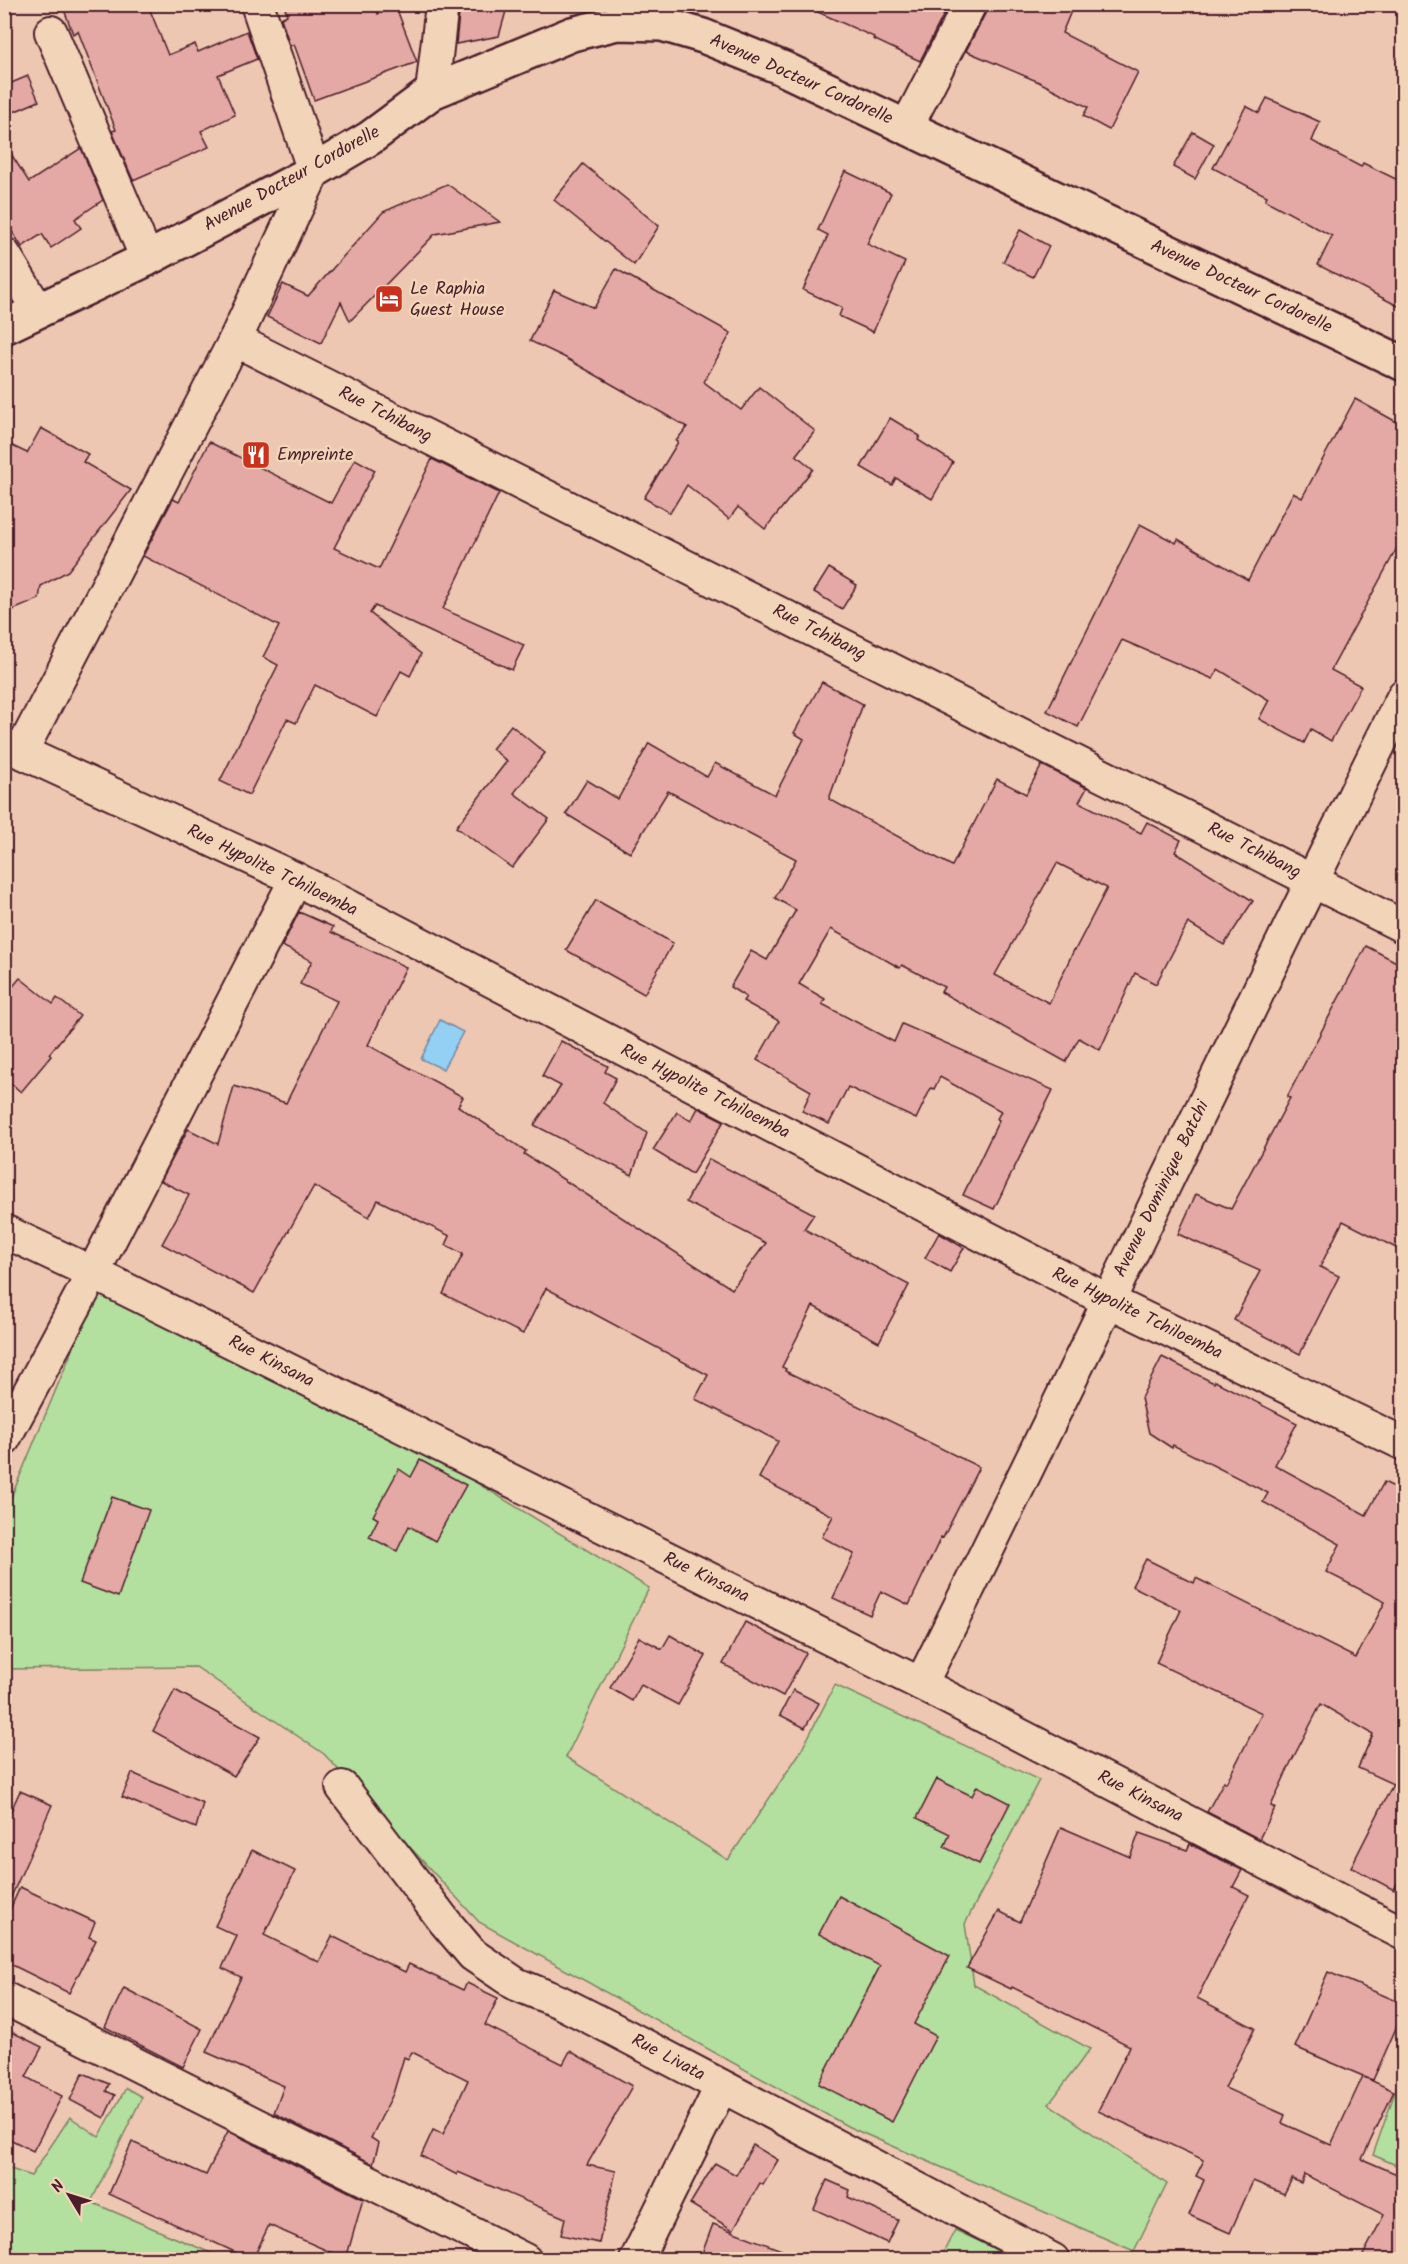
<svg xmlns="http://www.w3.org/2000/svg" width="1408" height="2264" font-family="Kalam,sans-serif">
	<rect width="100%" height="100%" fill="#eec7b2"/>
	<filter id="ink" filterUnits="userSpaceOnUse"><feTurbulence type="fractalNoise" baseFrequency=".0167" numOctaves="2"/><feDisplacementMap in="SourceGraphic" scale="12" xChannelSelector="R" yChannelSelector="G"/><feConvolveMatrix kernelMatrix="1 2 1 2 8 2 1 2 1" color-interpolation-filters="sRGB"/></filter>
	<g filter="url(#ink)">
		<g fill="#b3e09e" stroke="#7e8064" stroke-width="1.5">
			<path d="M94 1285 384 1426 649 1588 566 1757 728 1860 801 1751 835 1685 1039 1780 965 1924 974 1985 1090 2049 1049 2104 1167 2184 1134 2251 849 2127 479 1922 324 1754 196 1667 5 1669V1512L74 1346Z"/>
			<path d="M1403 2069V2168L1373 2155Z"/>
			<path d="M126 2088 142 2097 91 2202 225 2259H5V2167L31 2176 70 2117 99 2137Z"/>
			<path d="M955 2230 1018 2259H940Z"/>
		</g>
		<path fill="#93d0f3" stroke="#7689a3" stroke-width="1.5" d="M440 1020 463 1032 443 1069 421 1059Z"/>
		<g fill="#e4a9a4" stroke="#4a1f2b" stroke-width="1.5" fill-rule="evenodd">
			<path d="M62 4 148 5 168 55 195 44 198 52 247 31 257 59 218 75 235 115 201 131 209 147 133 180 112 131 116 130 78 31 73 34Z"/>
			<path d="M284 4H375L378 14 396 7 417 62 314 100 294 44 290 46 281 18 287 15Z"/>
			<path d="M460 4H508L499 36 456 44Z"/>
			<path d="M800 4H949L920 61 873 39 874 37Z"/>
			<path d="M988 4H1074L1062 33 1138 72 1109 130 1083 116 1088 107 1039 82 966 51 986 12Z"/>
			<path d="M28 76 39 101 4 116V86Z"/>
			<path d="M1267 98 1320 122 1312 141 1361 167 1363 163 1404 183V309L1318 265 1332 236 1265 200 1267 196 1213 168 1246 106 1259 113Z"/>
			<path d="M1193 132 1214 144 1195 179 1173 167Z"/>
			<path d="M4 143 29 182 81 148 103 200 75 219 81 228 51 248 42 234 22 247 4 219Z"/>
			<path d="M583 164 659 226 634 265 554 200Z"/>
			<path d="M845 171 891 193 867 244 905 262 873 332 839 316 842 308 803 290 828 235 818 230Z"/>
			<path d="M447 184 500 222 435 234 350 321 341 302 321 343 267 317 283 284 308 296 383 212Z"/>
			<path d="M1020 230 1049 246 1033 277 1003 262Z"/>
			<path d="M616 269 731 333 704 382 741 410 759 387 815 431 796 455 813 469 765 529 738 507 729 519 687 485 670 513 644 498 678 442 676 441 687 427 564 357 530 341 554 290 594 308Z"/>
			<path d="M1355 399 1404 426V535L1331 670 1361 686 1331 741 1311 729 1304 743 1259 719 1269 700 1218 669 1213 679 1122 640 1078 727 1047 711 1140 524 1176 543 1178 539 1248 580 1293 493 1302 498Z"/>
			<path d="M890 418 920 436 918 440 953 462 932 499 896 478 892 485 861 467Z"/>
			<path d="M41 428 88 454 83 462 131 490 68 571 41 586 39 599 11 611 10 600 4 602V442L27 453Z"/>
			<path d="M209 442 331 503 355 459 375 470 334 548 379 569 432 459 499 493 443 609 524 645 512 670 375 606 370 613 421 654 410 676 401 671 377 717 315 685 296 723 287 719 249 795 220 781 278 665 263 657 279 626 143 556 173 499 179 502Z"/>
			<path d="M829 568 857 585 842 609 814 592Z"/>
			<path d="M822 682 863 704 829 799 952 866 997 779 1026 794 1042 765 1087 788 1079 802 1141 833 1147 822 1181 840 1175 852 1253 901 1224 945 1188 923 1156 984 1135 973 1100 1050 1079 1038 1066 1062 941 992 944 987 902 965 900 968 831 929 799 984 825 999 822 1004 894 1042 902 1024 1053 1090 994 1209 963 1195 999 1120 997 1119 1001 1111 940 1077 934 1089 931 1088 916 1119 848 1087 829 1124 802 1111 811 1091 757 1060 779 1021 743 1001 746 997 730 987 751 951 767 960 796 910 775 898 796 859 668 791 630 853 566 814 587 780 618 799 649 743 707 777 715 763 775 795 804 739 794 733ZM1057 863 1107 888 1075 950H1074L1049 1003 995 975Z"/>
			<path d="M511 725 545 753 514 793 549 819 512 868 456 827 507 761 492 749Z"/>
			<path d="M596 900 673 943 644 994 566 950Z"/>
			<path d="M299 912 333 927 331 932 406 967 368 1045 463 1097 458 1106 526 1151 524 1154 732 1289 766 1243 686 1202 709 1159 814 1214 804 1229 909 1285 879 1342 813 1306 782 1367 786 1369 785 1371 915 1433 914 1435 979 1467 943 1538 941 1537 909 1605 881 1591 870 1615 833 1598 854 1554 822 1537 833 1516 759 1478 778 1441 695 1399 708 1375 546 1288 523 1334 443 1294 463 1254 446 1245 450 1236 378 1200 369 1217 314 1186 254 1293 162 1244 189 1195 161 1181 188 1129 218 1144 234 1086 286 1103 337 1001 300 984 312 961 282 946Z"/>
			<path d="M1366 946 1404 966V1252L1343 1221 1320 1267 1339 1276 1300 1354 1234 1320 1260 1271 1178 1234 1196 1194 1231 1209 1290 1098 1287 1097Z"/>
			<path d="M20 978 53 1004 57 998 80 1016 49 1054 51 1056 21 1092 4 1078V997Z"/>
			<path d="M561 1041 608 1066 605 1072 616 1078 603 1103 647 1133 632 1175 534 1125 561 1086 542 1076Z"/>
			<path d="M698 1108 724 1121 692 1174 653 1150 677 1112 691 1121Z"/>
			<path d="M939 1233 964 1248 950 1272 925 1258Z"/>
			<path d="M1162 1357 1214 1383 1215 1381 1297 1423 1275 1465 1366 1515 1384 1482 1404 1492V1868L1394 1890 1351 1867 1393 1784 1358 1768 1373 1734 1321 1704 1291 1762 1271 1806 1275 1808 1259 1839 1207 1812 1224 1781 1226 1783 1262 1713 1156 1663 1181 1610 1132 1586 1146 1559 1194 1583 1196 1578 1356 1658 1385 1602 1326 1572 1340 1544 1263 1502 1268 1493 1173 1445 1172 1448 1149 1433 1141 1398Z"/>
			<path d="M420 1460 466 1485 435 1541 409 1526 397 1551 369 1537 378 1519 373 1516 399 1469 411 1477Z"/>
			<path d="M112 1497 149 1510 118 1597 80 1583Z"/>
			<path d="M745 1622 806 1653 783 1696 723 1664Z"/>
			<path d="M670 1635 706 1656 678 1705 641 1685 632 1701 610 1688 639 1637 662 1649Z"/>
			<path d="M175 1690 260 1737 234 1776 153 1731Z"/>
			<path d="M793 1690 819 1703 805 1728 780 1715Z"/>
			<path d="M132 1773 203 1803 196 1828 122 1797Z"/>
			<path d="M937 1779 972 1796 977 1786 1010 1803 979 1864 944 1847 950 1834 917 1818Z"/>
			<path d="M20 1791 52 1805 4 1913V1826Z"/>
			<path d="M1061 1827 1130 1857 1139 1833 1187 1850 1190 1844 1242 1870 1233 1887 1249 1895 1197 1998 1255 2028 1225 2088 1285 2115 1282 2123 1331 2145 1363 2076 1295 2047 1328 1972 1404 2004V2010L1373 2080 1364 2077 1394 2091 1362 2159 1404 2177V2259H1361L1384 2215 1304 2174 1301 2183 1292 2179 1284 2194 1253 2181 1230 2233 1189 2215 1204 2180 1196 2176 1204 2160 1098 2111 1130 2046 1012 1987 1011 1989 967 1968 999 1911 1020 1922Z"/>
			<path d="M252 1850 295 1871 264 1935 319 1962 332 1936 405 1972 409 1964 463 1990 467 1983 498 1998 485 2025 563 2064 570 2051 632 2086 587 2165 616 2171 599 2243 561 2235 565 2218 458 2172 457 2175 421 2156 433 2130 443 2134 468 2080 412 2052 408 2059 404 2057 393 2094 371 2138 379 2143 373 2164 274 2113 284 2086 206 2052 241 1977 222 1968 237 1936 215 1926Z"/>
			<path d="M20 1887 95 1922 89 1937 96 1940 69 1993 4 1961V1923Z"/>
			<path d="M839 1896 950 1956 914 2024 936 2036 892 2122 819 2084 880 1966 819 1934Z"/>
			<path d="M124 1988 202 2029 183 2067 105 2027Z"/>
			<path d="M4 2028 42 2047 26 2077 62 2096 33 2151 4 2136Z"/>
			<path d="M83 2073 109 2084 106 2091 115 2095 104 2118 70 2100Z"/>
			<path d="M228 2131 363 2199 346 2259 269 2225 253 2259H250L109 2194 132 2142 206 2175Z"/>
			<path d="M753 2145 778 2160 763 2185 760 2183 733 2230 690 2204 715 2163 736 2175Z"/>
			<path d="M827 2180 850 2190 848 2197 898 2220 887 2243 814 2209Z"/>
			<path d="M713 2224 800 2257V2259H700Z"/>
		</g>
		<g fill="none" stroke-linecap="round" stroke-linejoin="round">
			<g stroke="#4a1f2b" stroke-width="36">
				<g id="street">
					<path d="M51 32 147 259"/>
					<path d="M432 92 442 4"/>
					<path d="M906 128 970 4"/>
					<path d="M4 254 38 310"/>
					<path d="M235 340 1404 927"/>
					<path d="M4 744 296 879 1109 1301 1404 1444"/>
					<path d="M21 752 235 340 314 171 257 4"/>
					<path d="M4 1231 93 1273 921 1684 1404 1934"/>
					<path d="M4 1439 93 1273 296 879"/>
					<path d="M921 1684C1085 1356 1240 1023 1404 695"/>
					<path d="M342 1787 445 1922 473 1955 516 1984 560 2002 613 2029 1053 2260"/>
					<path d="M4 1998 525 2260"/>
					<path d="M636 2260 721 2087"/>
				</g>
			</g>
			<g stroke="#4a1f2b" stroke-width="38">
				<path id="secondary" d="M4 327 147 259 314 171 370 138 432 92 572 34 617 23 662 24 703 36 782 68 1404 364"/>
			</g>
			<use href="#street" stroke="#f2d4b8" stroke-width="32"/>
			<use href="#secondary" stroke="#f2d4b8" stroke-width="33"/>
		</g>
	</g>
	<defs>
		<g id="hotel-square" transform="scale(1.5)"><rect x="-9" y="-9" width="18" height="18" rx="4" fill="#c8321e" stroke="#f2d4b8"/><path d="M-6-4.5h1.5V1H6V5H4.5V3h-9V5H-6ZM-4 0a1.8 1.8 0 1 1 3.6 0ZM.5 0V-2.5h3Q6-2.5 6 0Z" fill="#fff"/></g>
		<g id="restaurant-square" transform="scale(1.5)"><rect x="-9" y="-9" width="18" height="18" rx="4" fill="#c8321e" stroke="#f2d4b8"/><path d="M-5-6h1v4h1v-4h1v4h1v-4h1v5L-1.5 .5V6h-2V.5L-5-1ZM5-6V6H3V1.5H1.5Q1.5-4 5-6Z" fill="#fff"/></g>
	</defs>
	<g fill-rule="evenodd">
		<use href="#hotel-square" x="389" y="299"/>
		<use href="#restaurant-square" x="256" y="455"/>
	</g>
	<g text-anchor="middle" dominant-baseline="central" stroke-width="5" stroke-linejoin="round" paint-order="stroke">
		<g font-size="18" fill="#4a1f2b" stroke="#f2d4b8">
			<text transform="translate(801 80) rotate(24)">Avenue Docteur Cordorelle</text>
			<text transform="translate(292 179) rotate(-29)">Avenue Docteur Cordorelle</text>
			<text transform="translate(1241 287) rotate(25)">Avenue Docteur Cordorelle</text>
			<text transform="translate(385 415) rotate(27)">Rue Tchibang</text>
			<text transform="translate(819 633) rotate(27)">Rue Tchibang</text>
			<text transform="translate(1254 851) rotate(27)">Rue Tchibang</text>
			<text transform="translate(272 871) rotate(26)">Rue Hypolite Tchiloemba</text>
			<text transform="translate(705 1092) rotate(27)">Rue Hypolite Tchiloemba</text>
			<text transform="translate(1162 1189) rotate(-64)">Avenue Dominique Batchi</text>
			<text transform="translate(1137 1314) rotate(26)">Rue Hypolite Tchiloemba</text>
			<text transform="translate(271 1362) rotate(27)">Rue Kinsana</text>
			<text transform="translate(706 1578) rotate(26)">Rue Kinsana</text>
			<text transform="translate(1140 1797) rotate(27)">Rue Kinsana</text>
			<text transform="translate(668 2058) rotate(28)">Rue Livata</text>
		</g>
		<g font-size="18" fill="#4a1f2b" stroke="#f2d4b8" text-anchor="start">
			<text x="410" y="289">Le Raphia<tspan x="410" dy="21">Guest House</tspan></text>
			<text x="277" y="455">Empreinte</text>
		</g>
	</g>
	<rect width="1408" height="2264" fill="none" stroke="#f2d4b8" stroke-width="24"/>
	<rect x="12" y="12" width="1384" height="2240" fill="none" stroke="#4a1f2b" stroke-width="2" filter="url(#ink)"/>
	<g transform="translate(69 2195) rotate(308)" stroke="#f2d4b8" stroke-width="4.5" paint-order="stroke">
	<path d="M0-4.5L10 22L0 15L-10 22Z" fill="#4a1f2b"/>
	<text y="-9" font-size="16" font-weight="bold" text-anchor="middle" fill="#4a1f2b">N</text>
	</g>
</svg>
